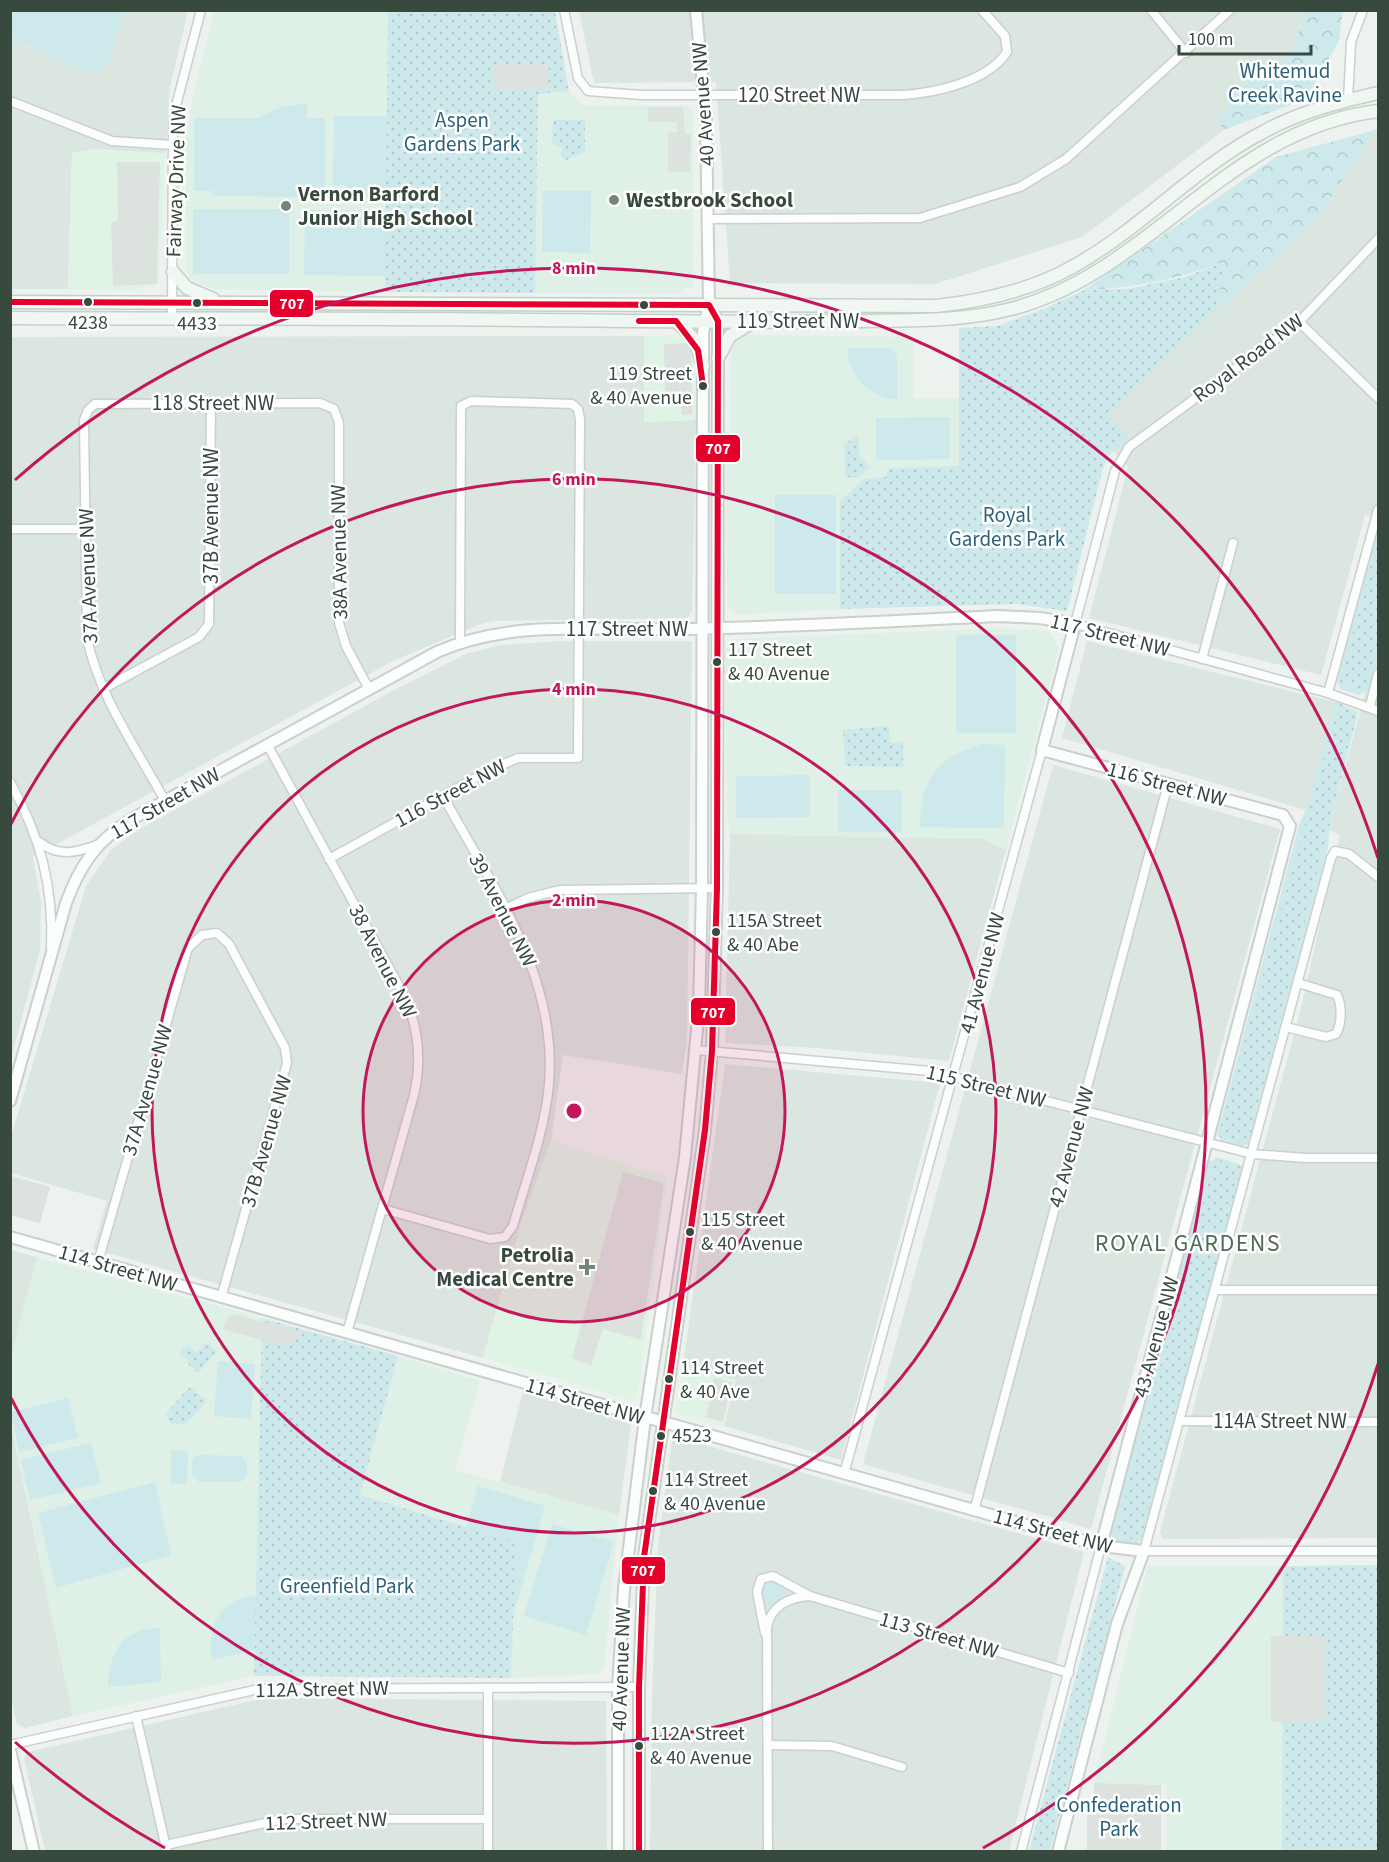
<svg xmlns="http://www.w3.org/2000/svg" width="1389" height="1862" font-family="'Source Sans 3',sans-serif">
	<defs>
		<pattern id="forest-crowns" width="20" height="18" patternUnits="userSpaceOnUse" patternTransform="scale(1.5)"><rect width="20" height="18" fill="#cde9eb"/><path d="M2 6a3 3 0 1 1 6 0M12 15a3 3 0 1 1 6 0" fill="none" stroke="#b1c9ca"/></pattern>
		<pattern id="park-dots" width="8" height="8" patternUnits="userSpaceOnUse" patternTransform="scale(1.5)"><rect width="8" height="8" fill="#cde9eb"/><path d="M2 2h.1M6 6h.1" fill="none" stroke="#b1c9ca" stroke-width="1.8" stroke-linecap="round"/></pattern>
	</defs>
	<rect width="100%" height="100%" fill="#edf2ef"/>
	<g fill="#dae6df">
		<path d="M1297 10 1304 16 1288 58 1254 72 1217 122 1224 130 1082 237 935 284 730 283 716 82 594 83 579 11Z"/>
		<path d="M124 11H188L170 87 165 153H72L68 289H11L10 38 94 75 112 56Z"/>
		<path d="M1375 130H1378V516L1365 515 1321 675 1089 618 1128 467 1113 451 1128 436 1109 415 1216 310 1314 223Z"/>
		<path d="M644 336V422L696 420 692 611 687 618 493 621 478 625 393 661 33 857 41 902 40 950 11 1058V337Z"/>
		<path d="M561 641H692L687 1040 682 1074 563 1055 551 1141 521 1224 483 1358 93 1249 107 1201 11 1173 10 1140 86 886 111 850 138 830 398 688 466 654 500 645Z"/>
		<path d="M1087 641 1339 703 1309 811 1062 738Z"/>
		<path d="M1378 645V1538L1163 1539 1160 1532 1301 1008 1340 835 1328 830Z"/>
		<path d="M1053 765 1280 829 1091 1529 863 1464Z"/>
		<path d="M730 834 983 839 1006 850 949 1061 817 1048 725 1043Z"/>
		<path d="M725 1064 940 1083 841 1460 724 1426 736 1380 683 1366Z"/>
		<path d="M11 1250 37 1257 11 1357Z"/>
		<path d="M523 1391 631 1424 619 1515 500 1482Z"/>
		<path d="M10 1421 73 1716 25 1728 17 1724 10 1694Z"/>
		<path d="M680 1438 1084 1552 1009 1851 650 1852 652 1695 658 1546 672 1439Z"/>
		<path d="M274 1698 606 1701 607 1851H45L24 1758 28 1752 251 1701Z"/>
	</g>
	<g fill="#e0f4e6">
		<path d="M94 149 165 153 159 282 154 287 122 291 68 289 72 153Z"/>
		<path d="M682 335 693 348 696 420 644 422V336Z"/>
		<path d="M551 1141 667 1177 638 1394 634 1401 483 1358 521 1224Z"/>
		<path d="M683 1366 736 1380 724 1426 675 1413Z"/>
	</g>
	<g fill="#dff0e6">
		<path d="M214 11H388L385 292 215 289 193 282 186 271V141L193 97Z"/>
		<path d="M569 91 581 105 687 106 693 112V288H683L679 294 535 293 538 93Z"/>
		<path d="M746 335 913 337V398H959V466L888 468 886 477 840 501V609L736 615 727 606 726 467 730 458V356L734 344Z"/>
		<path d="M1002 628 1049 631 1059 649 1006 850 983 839 730 834 727 816 725 651 733 639Z"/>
		<path d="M37 1257 262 1318 254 1676 73 1716 11 1421V1357Z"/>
		<path d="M398 1356 480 1381 455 1470 619 1515 604 1667 599 1674 511 1678 516 1542 360 1495Z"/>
		<path d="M1148 1566H1283L1282 1851H1166L1167 1785 1094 1783Z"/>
	</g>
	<g fill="#cde9eb">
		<path d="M11 10H124V11L112 56 94 75 11 38Z"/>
		<path d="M307 103 306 118H325V191H305V197L212 196 213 191H194V118H259L278 108Z"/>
		<path d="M334 116H399L434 198 345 197 347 185H333Z"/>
		<path d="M543 191H591L590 253 542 252Z"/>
		<rect x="193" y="209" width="96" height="65"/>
		<path d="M305 210 400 211 399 276 304 275Z"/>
		<path d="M847 348H891L897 355V400C868 396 849 377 847 348Z"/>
		<path d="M950 417V459L876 460V418Z"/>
		<rect x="775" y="495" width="61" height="99"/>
		<path d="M1378 528V652L1369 690 1359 695 1341 689 1337 681Z"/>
		<rect x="956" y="635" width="60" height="98"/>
		<path d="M1335 704 1358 712 1330 819 1328 848 1249 1142 1241 1147 1223 1142 1217 1135 1299 825 1308 805Z"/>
		<path d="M982 744 1005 745 1004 828 920 827C920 780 937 757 982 744Z"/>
		<path d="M810 775V817L736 818V776Z"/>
		<rect x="838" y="790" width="64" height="42"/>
		<path d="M1217 1157 1241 1165 1242 1170 1143 1539 1136 1544 1114 1541 1110 1532 1209 1162Z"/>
		<path d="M218 1361 255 1364 251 1419 214 1416Z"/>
		<path d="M68 1398 78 1438 19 1452 11 1412Z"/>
		<path d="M91 1443 101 1483 30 1500 21 1460Z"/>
		<path d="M171 1450 188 1451 187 1484H171Z"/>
		<path d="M197 1455 241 1456 247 1462V1476L241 1482H199L192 1475V1461Z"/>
		<path d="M155 1482 171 1555 56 1588 38 1513Z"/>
		<path d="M478 1486 545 1506 508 1634 441 1615Z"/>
		<path d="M552 1524 614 1542 586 1635 524 1616Z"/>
		<circle cx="772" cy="1592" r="11"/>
		<path d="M255 1595 263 1648 212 1660C207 1625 218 1601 255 1595Z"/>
		<path d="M160 1628 161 1682 108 1687C109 1652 122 1629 160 1628Z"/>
	</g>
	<g fill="url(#forest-crowns)">
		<path d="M1297 11H1343L1339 41 1306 99 1224 130 1217 122 1254 72 1288 58 1304 17Z"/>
		<path d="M1375 130 1314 223 1216 310 1223 262C1177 280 1133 288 1084 290L1276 157Z"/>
	</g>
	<g fill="url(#park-dots)">
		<path d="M388 11H555L569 91 538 94 535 293 385 292Z"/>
		<path d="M553 120H585V152L566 160 561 156 563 147 552 144Z"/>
		<path d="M1224 262 1216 310 1109 415 1129 436 1109 455 1102 471 1067 611 1017 604 840 609V501L864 479 886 477 888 468 959 466V328L997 326 1046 308 1084 290 1127 289 1185 277Z"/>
		<path d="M858 436 859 454 869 467 858 478 846 477 844 444Z"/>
		<path d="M1378 537V645L1366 690 1340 682Z"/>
		<path d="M1339 703 1358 712 1248 1145 1218 1136Z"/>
		<path d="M889 726 890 743 903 742V767L845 766 843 730Z"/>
		<path d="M1215 1159 1243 1166 1140 1541 1115 1536Z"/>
		<path d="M262 1318 398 1356 360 1495 516 1542 511 1678 254 1676Z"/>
		<path d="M206 1342 217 1352 198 1373 187 1363 189 1361 179 1354 187 1345 197 1353Z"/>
		<path d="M190 1387 207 1401 185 1425 171 1423 166 1416 168 1411Z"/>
		<path d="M1108 1557 1125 1566 1050 1851H1029Z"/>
		<path d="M1378 1565V1851L1282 1852 1283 1566Z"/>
	</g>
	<g fill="#dce2de">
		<path d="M494 64H549L548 89H493Z"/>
		<path d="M648 107H683L685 134H691L690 172H668V132H677V122H648Z"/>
		<path d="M117 162H160L157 284 113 286 111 223 118 220Z"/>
		<path d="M691 343 692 415H682V409L665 393 664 344Z"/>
		<path d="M623 1172 664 1183 641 1340 603 1329 591 1366 572 1358Z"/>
		<path d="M11 1176 50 1187 40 1223 11 1215Z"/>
		<path d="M234 1314 293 1330 302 1334 293 1343 280 1345 223 1329 227 1318Z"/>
		<path d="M714 1378 732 1382 723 1422 706 1417Z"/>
		<rect x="1271" y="1636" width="55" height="86"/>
		<path d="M1094 1783 1161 1785V1851H1087V1804L1094 1803Z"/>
	</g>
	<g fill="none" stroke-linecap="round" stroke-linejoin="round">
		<g stroke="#cad0cc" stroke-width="11">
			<g id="minor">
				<path d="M564 10 578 78 588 91 641 95H902C935 93 987 82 1007 52L1005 36 982 10"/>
				<path d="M1151 10 1186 53"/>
				<path d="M1348 100 1351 42 1363 10"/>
				<path d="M10 101 112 141 173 145"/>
				<path d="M709 219 920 218 1020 187 1066 159 1230 10"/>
				<path d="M1378 239 1299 322 1129 447 1115 471 1075 624 1328 693 1378 711"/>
				<path d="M172 319 173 125 177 102 201 10"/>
				<path d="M1299 322 1378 398"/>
				<path d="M10 529H85"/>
				<path d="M1202 659 1233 543"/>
				<path d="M103 689 199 637 209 624 211 402"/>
				<path d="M1328 693 1378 510"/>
				<path d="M1370 706 1378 674"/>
				<path d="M267 744 406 999C419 1031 422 1061 414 1095L347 1333"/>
				<path d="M10 782C40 836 54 886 51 948"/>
				<path d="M165 801C137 749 99 697 87 638L84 420 88 410 95 404 320 403 334 409 339 423V623L346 646 369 689"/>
				<path d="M39 842C59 857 75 853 97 845"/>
				<path d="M329 859 488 771 518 758H578L580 419 578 409 572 404 471 401 461 406 460 642"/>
				<path d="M1378 877 1349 854 1335 851 1331 858 1144 1551H1378"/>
				<path d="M505 909 528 898 560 890 717 888"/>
				<path d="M1286 1027 1326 1037 1336 1034C1342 1024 1342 1005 1337 995L1298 983"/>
				<path d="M696 1050 930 1071 1252 1154 1305 1158H1378"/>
				<path d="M383 1209 490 1239 505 1237 513 1226C526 1180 545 1131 549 1084 558 976 492 886 443 796"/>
				<path d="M98 1262 188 948 202 935 217 933 229 944 285 1048 287 1063 221 1298"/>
				<path d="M1216 1290H1378"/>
				<path d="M1181 1421 1378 1422"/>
				<path d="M844 1474 1042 750"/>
				<path d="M974 1511 1168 784"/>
				<path d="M765 1633 757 1592 761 1579 773 1576 810 1596"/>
				<path d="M136 1716 167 1852"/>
				<path d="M10 1745 259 1689 639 1687"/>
				<path d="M768 1745 832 1746 902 1767"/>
				<path d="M166 1845 283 1819H488"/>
				<path d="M488 1852V1688"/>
				<path d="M768 1852 767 1627C771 1606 789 1597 810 1596L1069 1673"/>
				<path d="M1021 1852 1101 1546"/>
			</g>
		</g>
		<g stroke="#cad0cc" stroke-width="14">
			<g id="tertiary">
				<path d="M10 1101 66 903C80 865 97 840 132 819L437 652C516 617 605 632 689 629 792 627 895 621 998 616L1040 618 1075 624 1042 750 1283 815 1290 826 1101 1546"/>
				<path d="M10 1237 1101 1546 1144 1551 1117 1624 1058 1852"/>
				<path d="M10 1750 34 1852"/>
				<path d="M618 1852V1688L624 1589 645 1418 685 1157 699 1008 702 889 703 332 709 305 706 119 696 10"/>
				<path d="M639 1852V1687L644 1557 705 1130 712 1051 717 888 718 321 709 305"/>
			</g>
		</g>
		<g stroke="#c4d1c9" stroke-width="15">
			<g id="secondary">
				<path d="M173 272 187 288 213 299"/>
				<path d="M10 302 936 306C984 301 1032 290 1074 266 1142 228 1194 168 1263 132 1299 112 1339 102 1378 93"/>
				<path d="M10 318C220 319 430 318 640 321 712 322 783 322 855 321 908 320 960 322 1011 309 1150 274 1226 129 1378 111"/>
				<path d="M676 321 695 340 703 366"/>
				<path d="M718 358 730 336 751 323"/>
			</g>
		</g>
		<use href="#minor" stroke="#fcfdfd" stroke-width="8"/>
		<use href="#tertiary" stroke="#fcfdfd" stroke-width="10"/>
		<use href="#secondary" stroke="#f0f7f3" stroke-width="12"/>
		<g stroke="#fff" stroke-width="10">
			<g id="bus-1">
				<path d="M10 302 709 305 718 321 717 888 712 1051 705 1130 644 1557 639 1687V1852"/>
				<path d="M639 321H676L698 350 703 386"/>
			</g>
		</g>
		<use href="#bus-1" stroke="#e4002b" stroke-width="6"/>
	</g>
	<circle cx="574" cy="1111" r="211" fill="#c2185b" fill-opacity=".12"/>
	<g fill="none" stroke="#c2185b" stroke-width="3">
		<circle cx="574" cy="1111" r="211"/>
		<circle cx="574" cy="1111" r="422"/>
		<path d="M11 824A632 632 0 1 1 11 1398"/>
		<path d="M1378 1364A843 843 0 0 1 983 1848M165 1848A843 843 0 0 1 15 1742M15 480A843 843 0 0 1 1378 858"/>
	</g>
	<g fill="#77847b" stroke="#fff" stroke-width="2">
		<circle cx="614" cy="200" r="6"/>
		<circle cx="286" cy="206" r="6"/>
		<path d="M584 1258h6v6h6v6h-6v6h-6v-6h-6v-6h6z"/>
	</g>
	<g fill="#38493d" stroke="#fff" stroke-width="2">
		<circle cx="88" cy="302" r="5"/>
		<circle cx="197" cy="303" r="5"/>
		<circle cx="644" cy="305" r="5"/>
		<circle cx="703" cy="386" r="5"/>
		<circle cx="717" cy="662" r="5"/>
		<circle cx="716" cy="932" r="5"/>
		<circle cx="690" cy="1232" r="5"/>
		<circle cx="669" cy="1379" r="5"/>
		<circle cx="661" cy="1436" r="5"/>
		<circle cx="653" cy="1491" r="5"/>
		<circle cx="639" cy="1746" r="5"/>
	</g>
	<g text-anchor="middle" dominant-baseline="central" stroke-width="5" stroke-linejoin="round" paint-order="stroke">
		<g font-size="20" fill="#38493d" stroke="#fff" text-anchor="start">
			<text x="88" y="323" text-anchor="middle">4238</text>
			<text x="197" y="324" text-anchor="middle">4433</text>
			<text x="692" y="374" text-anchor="end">119 Street<tspan x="692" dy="24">&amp; 40 Avenue</tspan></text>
			<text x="728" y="650">117 Street<tspan x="728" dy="24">&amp; 40 Avenue</tspan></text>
			<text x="727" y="921">115A Street<tspan x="727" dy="24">&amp; 40 Abe</tspan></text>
			<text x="701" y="1220">115 Street<tspan x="701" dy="24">&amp; 40 Avenue</tspan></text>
			<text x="680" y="1368">114 Street<tspan x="680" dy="24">&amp; 40 Ave</tspan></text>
			<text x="672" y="1436">4523</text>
			<text x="664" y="1480">114 Street<tspan x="664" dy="24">&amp; 40 Avenue</tspan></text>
			<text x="650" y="1734">112A Street<tspan x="650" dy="24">&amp; 40 Avenue</tspan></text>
		</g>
		<g font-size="21" fill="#2b637b" stroke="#fff">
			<text x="1285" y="71">Whitemud<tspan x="1285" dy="24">Creek Ravine</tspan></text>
			<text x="462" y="120">Aspen<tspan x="462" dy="24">Gardens Park</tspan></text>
			<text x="1007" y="515">Royal<tspan x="1007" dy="24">Gardens Park</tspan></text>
			<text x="347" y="1586">Greenfield Park</text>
			<text x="1119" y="1805">Confederation<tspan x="1119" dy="24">Park</tspan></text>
		</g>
		<g font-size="21" fill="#38493d" stroke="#fff">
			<text x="799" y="95">120 Street NW</text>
			<text transform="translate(703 104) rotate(-94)">40 Avenue NW</text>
			<text transform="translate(176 181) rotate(-88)">Fairway Drive NW</text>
			<text x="798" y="321">119 Street NW</text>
			<text transform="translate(1248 358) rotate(-37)">Royal Road NW</text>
			<text x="213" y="403">118 Street NW</text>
			<text transform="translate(211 516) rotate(-90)">37B Avenue NW</text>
			<text transform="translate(339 552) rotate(-91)">38A Avenue NW</text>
			<text transform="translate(88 576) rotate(-92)">37A Avenue NW</text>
			<text x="627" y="629">117 Street NW</text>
			<text transform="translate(1110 635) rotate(14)">117 Street NW</text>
			<text transform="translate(1167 784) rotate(15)">116 Street NW</text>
			<text transform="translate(450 793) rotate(-28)">116 Street NW</text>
			<text transform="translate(165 803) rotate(-30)">117 Street NW</text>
			<text transform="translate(503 910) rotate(63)">39 Avenue NW</text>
			<text transform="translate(383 961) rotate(63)">38 Avenue NW</text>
			<text transform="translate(982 973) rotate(-75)">41 Avenue NW</text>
			<text transform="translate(986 1086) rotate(14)">115 Street NW</text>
			<text transform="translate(147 1090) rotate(-74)">37A Avenue NW</text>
			<text transform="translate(266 1141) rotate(-74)">37B Avenue NW</text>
			<text transform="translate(1071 1147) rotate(-75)">42 Avenue NW</text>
			<text transform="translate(118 1268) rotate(16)">114 Street NW</text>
			<text transform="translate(1156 1337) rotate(-75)">43 Avenue NW</text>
			<text transform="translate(585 1401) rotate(16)">114 Street NW</text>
			<text x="1280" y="1421">114A Street NW</text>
			<text transform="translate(1053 1531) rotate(15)">114 Street NW</text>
			<text transform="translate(939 1635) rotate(16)">113 Street NW</text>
			<text transform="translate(621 1669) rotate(-88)">40 Avenue NW</text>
			<text transform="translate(322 1689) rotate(-1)">112A Street NW</text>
			<text transform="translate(326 1821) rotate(-2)">112 Street NW</text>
		</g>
		<g font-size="21" font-weight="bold" fill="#38493d" stroke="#fff" text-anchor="start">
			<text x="298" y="194">Vernon Barford<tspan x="298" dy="24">Junior High School</tspan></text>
			<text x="626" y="200">Westbrook School</text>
			<text x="574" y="1255" text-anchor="end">Petrolia<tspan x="574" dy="24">Medical Centre</tspan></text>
		</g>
		<g font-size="24" letter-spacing="1.5" fill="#4f6c57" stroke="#fff">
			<text x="1188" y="1243">ROYAL GARDENS</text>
		</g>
	</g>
	<circle cx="574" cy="1111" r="9" fill="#c2185b" stroke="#fff" stroke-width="3"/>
	<g font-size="18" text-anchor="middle" font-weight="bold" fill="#c2185b" stroke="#fff" stroke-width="5" stroke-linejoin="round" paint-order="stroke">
		<text x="574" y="274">8 min</text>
		<text x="574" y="485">6 min</text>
		<text x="574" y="695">4 min</text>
		<text x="574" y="906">2 min</text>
	</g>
	<g stroke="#fff" stroke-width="2">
		<rect x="269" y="289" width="45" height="29" rx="6" fill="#e4002b"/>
		<rect x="695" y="434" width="46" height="29" rx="6" fill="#e4002b"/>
		<rect x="690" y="997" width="46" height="29" rx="6" fill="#e4002b"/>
		<rect x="621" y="1556" width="45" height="29" rx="6" fill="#e4002b"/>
	</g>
	<g font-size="16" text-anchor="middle" font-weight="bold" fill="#fff">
		<text x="292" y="309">707</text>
		<text x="718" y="454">707</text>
		<text x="713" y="1018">707</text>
		<text x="643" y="1576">707</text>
	</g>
	<rect width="1389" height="1862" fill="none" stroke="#38493d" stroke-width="24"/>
	<path d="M1179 45v9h132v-9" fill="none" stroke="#38493d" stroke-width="3"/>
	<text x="1188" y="45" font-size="18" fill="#38493d" stroke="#ffffff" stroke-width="4.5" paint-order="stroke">100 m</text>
</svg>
